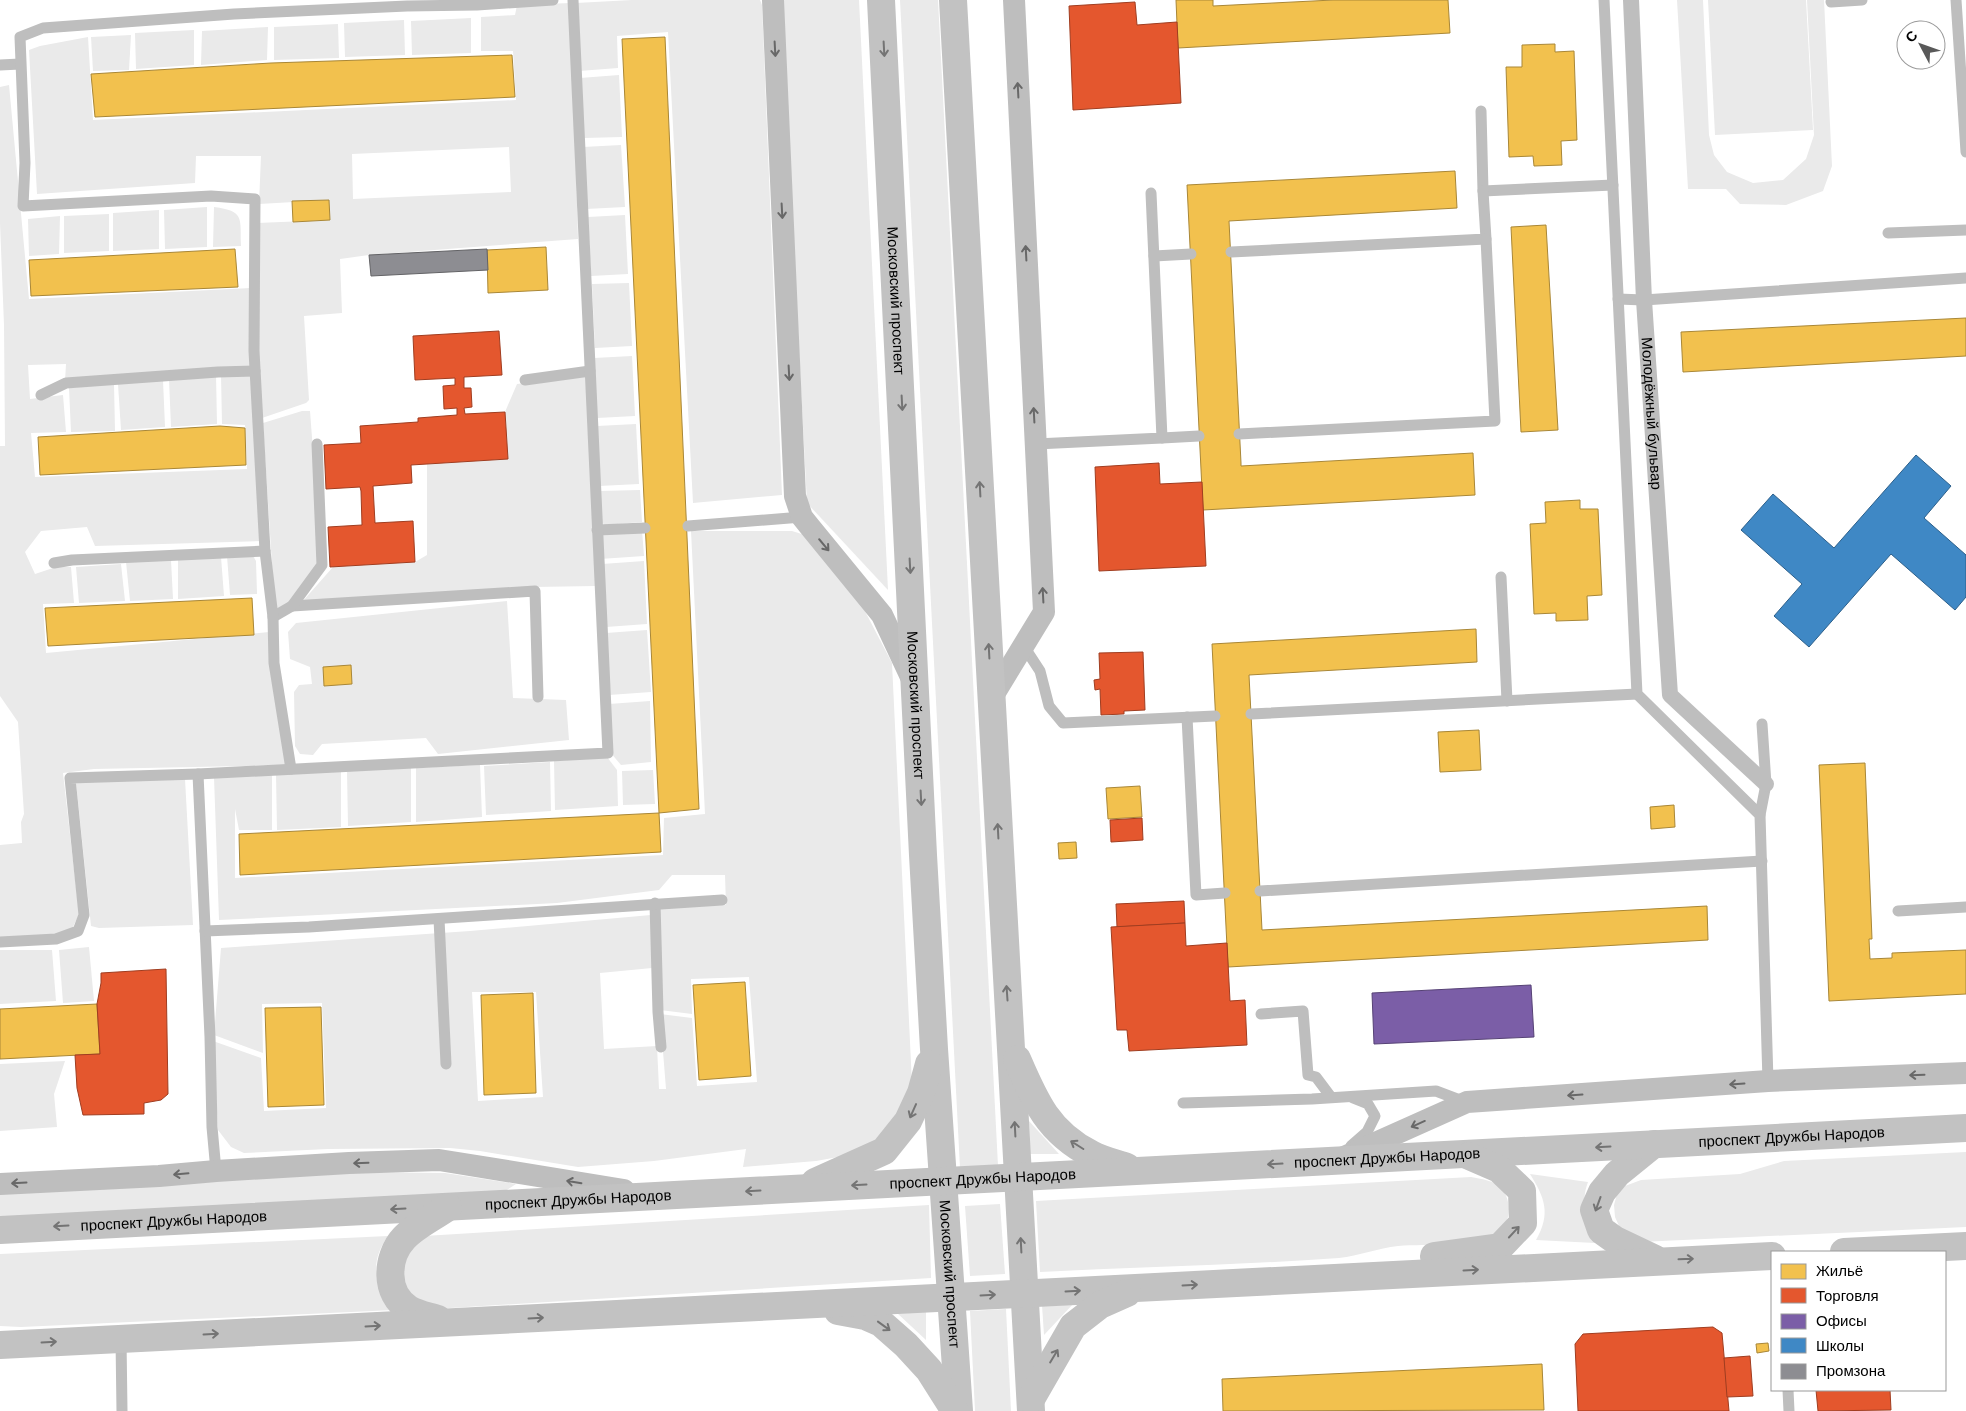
<svg xmlns="http://www.w3.org/2000/svg" width="1966" height="1411" font-family="'DM Sans',sans-serif">
	<rect width="100%" height="100%" fill="#fff"/>
	<g fill="#eaeaea" fill-rule="evenodd">
		<path d="M632 0H760L762 5 782 495 693 503 668 32 617 36 618 68 579 71 576 3Z"/>
		<path d="M781 0H859L888 590 807 503Z"/>
		<path d="M900 0H938L998 1166 960 1168Z"/>
		<path d="M1677 0H1703L1709 135 1714 155 1727 172 1753 183 1783 180 1806 159 1814 135 1807 0H1824L1832 166 1823 191 1786 205 1740 204 1726 189H1688Z"/>
		<path d="M1708 0H1806L1813 130 1715 135Z"/>
		<path d="M571 3 578 239 369 255 340 259 342 313 304 316 309 400 306 403 262 418 258 340 257 223 330 220 329 200 259 204 261 156H196L195 183 37 194 29 50 40 46 88 37 93 120 516 100 513 51H481V17L515 15 517 5ZM509 147 511 192 353 199 352 154Z"/>
		<path d="M471 18V53L412 55 411 21Z"/>
		<path d="M404 20 405 55 345 57 344 23Z"/>
		<path d="M338 24 339 58 274 60V27Z"/>
		<path d="M268 27 267 60 201 65 202 31Z"/>
		<path d="M194 30V65L136 69 135 33Z"/>
		<path d="M131 35 129 70 93 71 91 37Z"/>
		<path d="M619 75 622 137 584 138 580 78Z"/>
		<path d="M9 85 29 299 251 288 253 368 65 381 66 364 28 365 30 399 63 395 66 432 31 433 35 477 247 469 245 425 222 424 221 375 254 373 262 541 95 546 87 527 41 531 25 552 35 574 56 567H71L74 603 43 604 46 653 269 632 287 765 94 769 63 773 79 914 72 929 54 935 0 939V845L22 843 21 822 24 814 18 722 0 696V446H5L4 325 0 223V87Z"/>
		<path d="M621 145 625 207 586 209 583 147Z"/>
		<path d="M207 207V247L165 249 164 210Z"/>
		<path d="M214 207C245 211 240 218 241 246L213 247Z"/>
		<path d="M159 210V249L113 251V213Z"/>
		<path d="M109 214V251L64 253V216Z"/>
		<path d="M625 215 628 274 591 276 588 217Z"/>
		<path d="M60 216 59 254 29 256 28 219Z"/>
		<path d="M629 283 632 346 595 348 592 284Z"/>
		<path d="M632 356 635 416 597 418 594 358Z"/>
		<path d="M216 375 217 424 171 427 169 379Z"/>
		<path d="M586 376 596 586 533 587 302 602 333 567 415 562 427 555V464L507 459 505 412 517 384Z"/>
		<path d="M163 380 165 427 121 430 118 384Z"/>
		<path d="M114 384 115 431 71 432 69 388Z"/>
		<path d="M302 411H310L321 558 290 604 275 612 263 423Z"/>
		<path d="M636 424 639 484 599 486 597 426Z"/>
		<path d="M640 490 642 522 605 525 601 522 599 491Z"/>
		<path d="M642 530 644 556 600 559 602 532Z"/>
		<path d="M691 531H792L808 536 855 592 892 663 912 1084 885 1137 860 1153 816 1161 743 1167 746 1149 654 1161 578 1167 480 1151 450 1148 328 1149 244 1153 231 1147 218 1130 213 1041 261 1058 264 1111 326 1108 322 1003 262 1004 263 1053 214 1035 221 948 470 931 651 915 652 968 600 973 604 1049 657 1046 659 1089H666L660 1014 692 1018 697 1086 757 1082 749 977 691 979 692 1014 660 1010 659 908 726 905 725 875H672L659 890 557 903 219 920 214 777 272 774V830H239L235 809V878L663 855 664 818 705 814ZM472 992H536L543 1097 478 1101Z"/>
		<path d="M227 556H253L256 561 257 594 230 595Z"/>
		<path d="M221 557 224 596 178 599V560Z"/>
		<path d="M171 560 173 599 130 601 126 562Z"/>
		<path d="M644 561 647 624 606 627 602 564Z"/>
		<path d="M121 564 125 601 79 603 76 567Z"/>
		<path d="M507 601 513 698 566 700 569 740 438 754 426 738 322 744 313 755 300 754 295 746 294 692 299 685 312 684 310 667 290 659 288 632 296 623Z"/>
		<path d="M647 630 651 692 609 695 606 633Z"/>
		<path d="M650 701 651 762 621 765 610 752 609 704Z"/>
		<path d="M607 757 617 770 618 806 555 810 554 761Z"/>
		<path d="M550 762 551 811 486 815 484 766Z"/>
		<path d="M480 765 482 817 416 822V768Z"/>
		<path d="M411 768V822L348 826 347 771Z"/>
		<path d="M341 770V827L277 830 276 774Z"/>
		<path d="M653 770 655 804 623 805 622 771Z"/>
		<path d="M185 779 193 925 99 928 91 926 76 782Z"/>
		<path d="M89 947 94 1001 63 1003 59 950Z"/>
		<path d="M0 950H52L56 1001 0 1004Z"/>
		<path d="M65 1061 54 1094 57 1127 0 1131V1064Z"/>
		<path d="M1029 1121 1059 1154H1030Z"/>
		<path d="M1966 1152V1227L1640 1242 1620 1228 1615 1217 1614 1205 1617 1194 1625 1186 1641 1180 1740 1174 1784 1161Z"/>
		<path d="M344 1172 445 1173 516 1184 496 1197 0 1219V1193Z"/>
		<path d="M1530 1174 1588 1182C1580 1203 1586 1224 1595 1243L1536 1240C1551 1214 1545 1198 1530 1174Z"/>
		<path d="M1471 1177C1481 1179 1494 1180 1502 1189 1512 1201 1511 1224 1498 1233 1474 1250 1427 1243 1398 1246 1378 1248 1359 1256 1339 1258 1239 1265 1139 1267 1040 1272L1036 1201Z"/>
		<path d="M1000 1204 1005 1274 970 1276 965 1206Z"/>
		<path d="M929 1205 931 1278 434 1309 424 1307 402 1284 405 1254 424 1236Z"/>
		<path d="M388 1236C368 1264 376 1284 394 1310L21 1327 0 1326V1254Z"/>
		<path d="M1074 1303 1044 1335 1042 1305Z"/>
		<path d="M1006 1309 1011 1411H975L970 1311Z"/>
		<path d="M926 1312V1340L897 1313Z"/>
	</g>
	<g fill="#f2c14e" stroke="#a98737">
		<path d="M1176 0H1213V6L1333 0H1448L1450 33 1178 48Z"/>
		<path d="M665 37 699 809 659 813 622 39Z"/>
		<path d="M1555 44V52L1574 51 1577 140 1561 141 1562 165 1534 166 1533 156 1509 157 1506 67H1522V45Z"/>
		<path d="M512 55 515 97 95 117 91 74 271 63Z"/>
		<path d="M1455 171 1457 208 1229 221 1241 463V466L1473 453 1475 495 1203 510 1187 185Z"/>
		<path d="M329 200 330 220 293 222 292 201Z"/>
		<path d="M1546 225 1558 430 1521 432 1511 227Z"/>
		<path d="M546 247 548 290 488 293 487 250Z"/>
		<path d="M235 249 238 287 31 296 29 260Z"/>
		<path d="M1966 318V356L1683 372 1681 332Z"/>
		<path d="M220 426 245 428 246 465 40 475 38 437Z"/>
		<path d="M1580 500V509H1598L1602 595 1587 596 1588 620 1556 621V613L1534 614 1530 524 1546 523 1545 502Z"/>
		<path d="M252 598 254 635 48 646 45 608Z"/>
		<path d="M1476 629 1477 662 1249 675 1262 930 1707 906 1708 940 1228 967 1212 644Z"/>
		<path d="M351 665 352 684 324 686 323 667Z"/>
		<path d="M1479 730 1481 770 1440 772 1438 732Z"/>
		<path d="M1865 763 1872 939H1869L1870 959 1892 958V953L1966 950V994L1829 1001 1819 765Z"/>
		<path d="M1140 786 1142 817 1108 819 1106 788Z"/>
		<path d="M1674 805 1675 827 1651 829 1650 807Z"/>
		<path d="M659 813 661 852 240 875 239 834Z"/>
		<path d="M1076 842 1077 858 1059 859 1058 843Z"/>
		<path d="M745 982 751 1076 699 1080 693 985Z"/>
		<path d="M533 993 536 1093 484 1095 481 995Z"/>
		<path d="M97 1004 100 1054 0 1059V1009Z"/>
		<path d="M321 1007 324 1105 268 1107 265 1008Z"/>
		<path d="M1768 1343 1769 1351 1757 1353 1756 1344Z"/>
		<path d="M1542 1364 1544 1410 1223 1411 1222 1379Z"/>
	</g>
	<g fill="#e4572e" stroke="#a03d20">
		<path d="M1135 2 1137 25 1177 22 1181 103 1073 110 1069 6Z"/>
		<path d="M499 331 502 375 464 377V388H471L472 407 464 408 465 414 505 412 508 459 411 465 412 483 373 486 375 523 413 521 415 562 330 567 328 527 362 525 361 491 360 487 326 489 324 445 361 443 360 426 418 422V418L457 415V408L444 409 443 386 455 385V378L415 380 413 336Z"/>
		<path d="M1159 463 1160 484 1202 482 1206 566 1099 571 1095 467Z"/>
		<path d="M1143 652 1145 710 1124 711V714L1101 715 1100 689 1095 690 1094 680 1100 679 1099 653Z"/>
		<path d="M1142 818 1143 840 1111 842 1110 820Z"/>
		<path d="M1184 901 1185 923 1117 927 1116 904Z"/>
		<path d="M1185 923 1186 946 1227 943 1230 1001 1245 1000 1247 1045 1129 1051 1127 1030H1117L1111 927Z"/>
		<path d="M166 969 168 1094 161 1100 144 1103V1114L83 1115 77 1088 75 1055 100 1054 97 1004 101 983V973Z"/>
		<path d="M1713 1327 1722 1333 1729 1411H1578L1575 1344 1583 1334Z"/>
		<path d="M1750 1356 1753 1396 1727 1397 1724 1358Z"/>
		<path d="M1816 1390H1890L1891 1410 1818 1411Z"/>
	</g>
	<path fill="#7b5ea7" stroke="#564275" d="M1531 985 1534 1037 1374 1044 1372 993Z"/>
	<path fill="#3f88c5" stroke="#2c5f8a" d="M1916 455 1951 486 1924 518 1966 555V597L1955 610 1891 554 1809 647 1774 616 1802 584 1741 530 1773 494 1834 548Z"/>
	<path fill="#8d8d92" stroke="#636366" d="M487 249 488 270 371 276 369 255Z"/>
	<g fill="none" stroke-linecap="round" stroke-linejoin="round">
		<g stroke="#bebebe" stroke-width="11">
			<path d="M1604 0 1637 694 1760 815 1768 1081"/>
			<path d="M1956 0 1966 152"/>
			<path d="M1831 2 1862 0"/>
			<path d="M0 65 20 64"/>
			<path d="M1481 111 1483 191 1613 185"/>
			<path d="M1888 233 1966 230"/>
			<path d="M1231 252 1486 239 1483 191"/>
			<path d="M1154 256 1191 254"/>
			<path d="M1618 299 1644 300 1966 278"/>
			<path d="M525 380 590 371"/>
			<path d="M41 395 66 383 218 372 255 371"/>
			<path d="M1239 434 1495 421 1486 239"/>
			<path d="M1162 438 1199 436"/>
			<path d="M1036 444 1162 438 1151 193"/>
			<path d="M688 526 802 517"/>
			<path d="M597 530 645 528"/>
			<path d="M54 563 72 560 265 551"/>
			<path d="M1501 577 1507 701"/>
			<path d="M292 606 535 591 538 697"/>
			<path d="M273 617 292 606 322 565 317 444"/>
			<path d="M1023 645 1040 671 1049 706 1063 723 1215 716"/>
			<path d="M1251 714 1637 694"/>
			<path d="M1187 717 1196 895 1225 893"/>
			<path d="M291 769 274 663 273 617 265 551 254 351 255 199 211 196 23 206 25 163 20 37 43 28 234 14 407 6 477 5 553 0"/>
			<path d="M198 774 210 1037 212 1127 216 1171"/>
			<path d="M1760 815 1766 784 1762 724"/>
			<path d="M1260 891 1762 861"/>
			<path d="M655 903 658 1012 661 1047"/>
			<path d="M1898 911 1966 907"/>
			<path d="M439 919 446 1064"/>
			<path d="M205 931 309 927 722 900"/>
			<path d="M0 942 56 939 78 931 84 915 70 778 198 774 608 753 573 0"/>
			<path d="M1261 1014 1303 1011 1308 1075 1316 1077 1331 1097"/>
			<path d="M1183 1103 1312 1099 1436 1091 1465 1102"/>
			<path d="M1351 1146 1367 1132 1375 1116 1368 1104 1353 1098"/>
			<path d="M121 1339 122 1411"/>
			<path d="M1788 1390 1789 1411"/>
		</g>
		<path stroke="#bebebe" stroke-width="16" id="s1" d="M1631 0 1644 300 1670 695 1766 784"/>
		<g stroke="#bebebe" stroke-width="22">
			<path d="M773 0 795 496 802 517 810 527 882 615 911 677"/>
			<path d="M991 699 1044 612 1014 0"/>
			<path d="M1344 1157 1467 1102 1768 1081 1966 1073"/>
			<path d="M0 1184 159 1176 216 1171 349 1163 439 1160 624 1190"/>
		</g>
		<g stroke="#c2c2c2" stroke-width="28">
			<path id="s2" d="M881 0 923 855 934 1049 959 1411"/>
			<path d="M953 0 1031 1411"/>
			<path d="M1017 1059C1035 1101 1048 1132 1091 1154 1102 1160 1115 1163 1127 1167"/>
			<path d="M1654 1144 1617 1174 1602 1192 1594 1210 1601 1230 1615 1240 1655 1259"/>
			<path d="M815 1182 884 1151 908 1121 921 1093 929 1064"/>
			<path id="s3" d="M0 1230 1966 1128"/>
			<path d="M1844 1252 1966 1246"/>
			<path d="M1434 1256 1500 1247 1523 1223 1522 1191 1499 1169 1469 1156"/>
			<path d="M838 1311 865 1316 881 1323 906 1345 929 1370 955 1411"/>
			<path d="M438 1319C429 1316 417 1314 409 1309 384 1294 386 1257 404 1238 415 1226 434 1217 448 1207"/>
			<path d="M0 1345 1772 1256"/>
			<path d="M1031 1399 1073 1326 1100 1305 1127 1293"/>
		</g>
	</g>
	<defs><path id="oneway-shaft" d="M-6 0H5M1.5-3L5.5 0L1.5 3" fill="none" stroke-width="1.6" stroke-linecap="round" stroke-linejoin="round" transform="scale(1.25)"/></defs>
	<g stroke="#686868">
		<use href="#oneway-shaft" transform="translate(775 49) rotate(87)"/>
		<use href="#oneway-shaft" transform="translate(1018 90) rotate(-93)"/>
		<use href="#oneway-shaft" transform="translate(782 211) rotate(87)"/>
		<use href="#oneway-shaft" transform="translate(1026 253) rotate(-93)"/>
		<use href="#oneway-shaft" transform="translate(789 373) rotate(87)"/>
		<use href="#oneway-shaft" transform="translate(1034 415) rotate(-93)"/>
		<use href="#oneway-shaft" transform="translate(824 545) rotate(50)"/>
		<use href="#oneway-shaft" transform="translate(1043 595) rotate(-93)"/>
		<use href="#oneway-shaft" transform="translate(1917 1075) rotate(178)"/>
		<use href="#oneway-shaft" transform="translate(1737 1084) rotate(176)"/>
		<use href="#oneway-shaft" transform="translate(1575 1095) rotate(176)"/>
		<use href="#oneway-shaft" transform="translate(1418 1124) rotate(156)"/>
		<use href="#oneway-shaft" transform="translate(361 1163) rotate(178)"/>
		<use href="#oneway-shaft" transform="translate(181 1174) rotate(175)"/>
		<use href="#oneway-shaft" transform="translate(574 1182) rotate(-171)"/>
		<use href="#oneway-shaft" transform="translate(19 1183) rotate(177)"/>
	</g>
	<g stroke="#747474">
		<use href="#oneway-shaft" transform="translate(884 49) rotate(87)"/>
		<use href="#oneway-shaft" transform="translate(902 403) rotate(87)"/>
		<use href="#oneway-shaft" transform="translate(980 489) rotate(-93)"/>
		<use href="#oneway-shaft" transform="translate(910 566) rotate(87)"/>
		<use href="#oneway-shaft" transform="translate(989 651) rotate(-93)"/>
		<use href="#oneway-shaft" transform="translate(921 798) rotate(87)"/>
		<use href="#oneway-shaft" transform="translate(998 831) rotate(-93)"/>
		<use href="#oneway-shaft" transform="translate(1007 993) rotate(-94)"/>
		<use href="#oneway-shaft" transform="translate(913 1111) rotate(114)"/>
		<use href="#oneway-shaft" transform="translate(1015 1129) rotate(-93)"/>
		<use href="#oneway-shaft" transform="translate(1077 1145) rotate(-148)"/>
		<use href="#oneway-shaft" transform="translate(1603 1147) rotate(177)"/>
		<use href="#oneway-shaft" transform="translate(1275 1164) rotate(177)"/>
		<use href="#oneway-shaft" transform="translate(859 1185) rotate(177)"/>
		<use href="#oneway-shaft" transform="translate(753 1191) rotate(177)"/>
		<use href="#oneway-shaft" transform="translate(1598 1204) rotate(110)"/>
		<use href="#oneway-shaft" transform="translate(398 1209) rotate(177)"/>
		<use href="#oneway-shaft" transform="translate(61 1226) rotate(177)"/>
		<use href="#oneway-shaft" transform="translate(1514 1232) rotate(-47)"/>
		<use href="#oneway-shaft" transform="translate(1021 1245) rotate(-93)"/>
		<use href="#oneway-shaft" transform="translate(1686 1259) rotate(-2)"/>
		<use href="#oneway-shaft" transform="translate(1471 1270) rotate(-3)"/>
		<use href="#oneway-shaft" transform="translate(1190 1285) rotate(-3)"/>
		<use href="#oneway-shaft" transform="translate(1073 1291) rotate(-3)"/>
		<use href="#oneway-shaft" transform="translate(988 1295) rotate(-3)"/>
		<use href="#oneway-shaft" transform="translate(536 1318) rotate(-3)"/>
		<use href="#oneway-shaft" transform="translate(373 1326) rotate(-3)"/>
		<use href="#oneway-shaft" transform="translate(884 1326) rotate(36)"/>
		<use href="#oneway-shaft" transform="translate(211 1334) rotate(-3)"/>
		<use href="#oneway-shaft" transform="translate(49 1342) rotate(-3)"/>
		<use href="#oneway-shaft" transform="translate(1054 1356) rotate(-59)"/>
	</g>
	<g text-anchor="middle" dominant-baseline="central" stroke-width="5" stroke-linejoin="round" paint-order="stroke">
		<g font-size="15" fill="#000" stroke="#fff">
			<text stroke="none"><textPath href="#s2" startOffset="301">Московский проспект</textPath></text>
			<text stroke="none"><textPath href="#s1" startOffset="414">Молодёжный бульвар</textPath></text>
			<text stroke="none"><textPath href="#s2" startOffset="706">Московский проспект</textPath></text>
			<text stroke="none"><textPath href="#s3" startOffset="1794">проспект Дружбы Народов</textPath></text>
			<text stroke="none"><textPath href="#s3" startOffset="1389">проспект Дружбы Народов</textPath></text>
			<text stroke="none"><textPath href="#s3" startOffset="984">проспект Дружбы Народов</textPath></text>
			<text stroke="none"><textPath href="#s3" startOffset="579">проспект Дружбы Народов</textPath></text>
			<text stroke="none"><textPath href="#s3" startOffset="174">проспект Дружбы Народов</textPath></text>
			<text stroke="none"><textPath href="#s2" startOffset="1276">Московский проспект</textPath></text>
		</g>
	</g>
	<rect x="1771" y="1251" width="175" height="140" fill="#ffffff" stroke="#999999"/>
	<rect x="1781" y="1264" width="25" height="15" fill="#f2c14e" stroke="#999999"/>
	<text x="1816" y="1276" font-size="15" fill="#000000">Жильё</text>
	<rect x="1781" y="1288" width="25" height="15" fill="#e4572e" stroke="#999999"/>
	<text x="1816" y="1301" font-size="15" fill="#000000">Торговля</text>
	<rect x="1781" y="1314" width="25" height="15" fill="#7b5ea7" stroke="#999999"/>
	<text x="1816" y="1326" font-size="15" fill="#000000">Офисы</text>
	<rect x="1781" y="1338" width="25" height="15" fill="#3f88c5" stroke="#999999"/>
	<text x="1816" y="1351" font-size="15" fill="#000000">Школы</text>
	<rect x="1781" y="1364" width="25" height="15" fill="#8d8d92" stroke="#999999"/>
	<text x="1816" y="1376" font-size="15" fill="#000000">Промзона</text>
	<g transform="translate(1921 45) rotate(311)"><circle r="24" fill="#ffffff" stroke="#999999"/>
	<path d="M0-4L9 19L0 12L-9 19Z" fill="#595959"/>
	<text y="-8" font-size="14" font-weight="bold" text-anchor="middle" fill="#000000">С</text>
	</g>
</svg>
